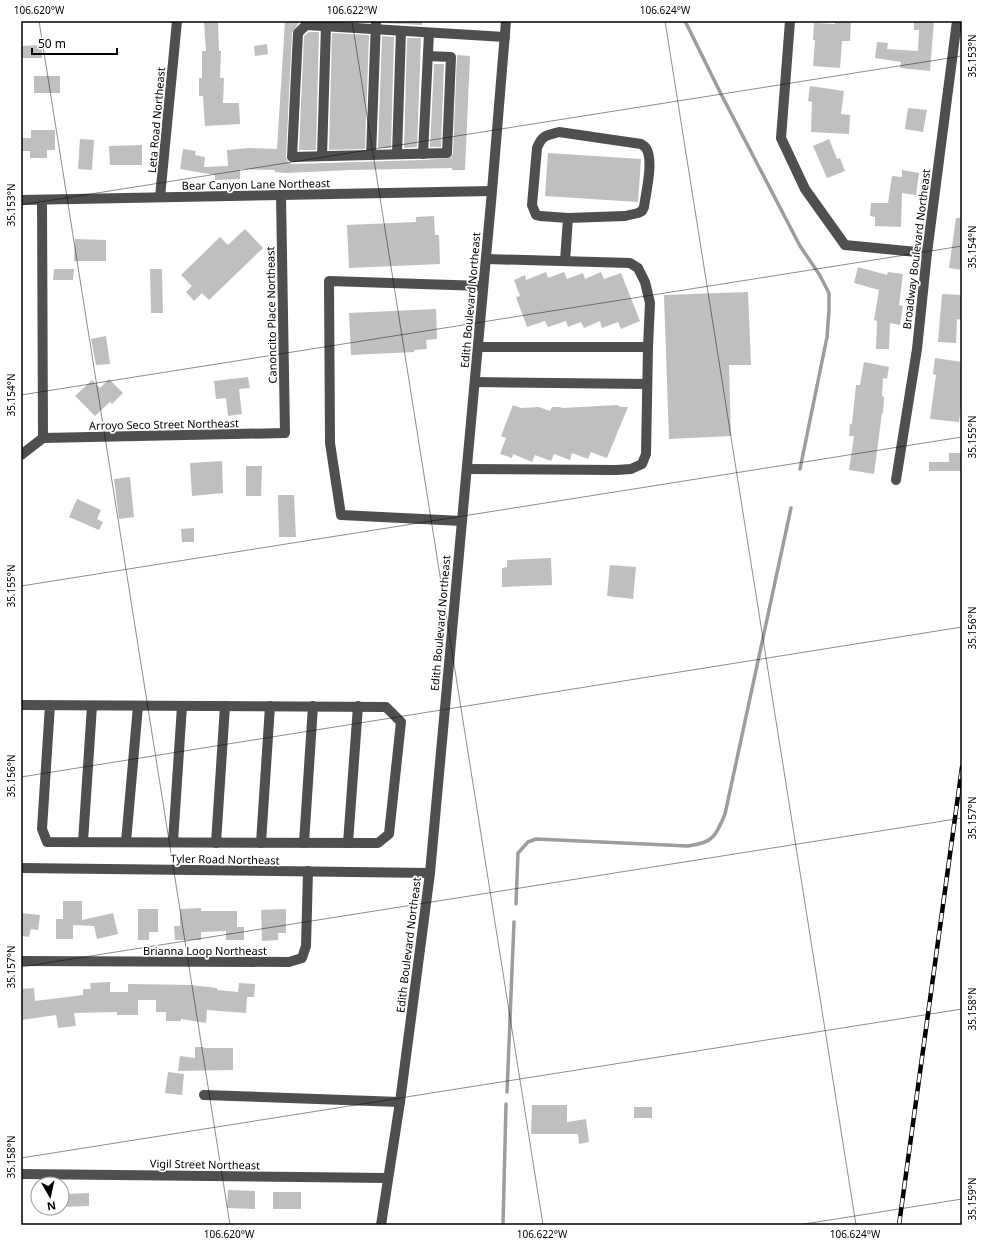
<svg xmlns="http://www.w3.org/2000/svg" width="983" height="1246" font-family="'Noto Sans',sans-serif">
	<rect width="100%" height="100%" fill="#fff"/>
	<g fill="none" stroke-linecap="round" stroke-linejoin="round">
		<g stroke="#9d9d9d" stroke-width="3.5">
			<path d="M685 21 721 94 800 246 819 274 829 293V310L827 337 800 469"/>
			<path d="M516 904 518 853 528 842 536 839 688 846C713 843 716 836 725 814L791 508"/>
			<path d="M507 1092 514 922"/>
			<path d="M503 1225 506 1104"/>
		</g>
	</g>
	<g fill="#bfbfbf">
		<path d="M204 21H218L219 51H221L220 78H224L223 103H239L240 124 205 126 203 96H199V78H202V51H206Z"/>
		<path d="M285 21H300L292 33 286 157 288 162 292 164 423 160 451 158 453 153 457 55 470 56 465 170H452V168L351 170 285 173 275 172V170L240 169V179L215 180V175L180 169 183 149 196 151 195 155 205 157 204 167 228 166 227 150 249 148 277 149Z"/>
		<path d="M382 21H422V25L382 23Z"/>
		<path d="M835 21H851L850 41H842L840 68 813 66 815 40H813L814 23 835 24Z"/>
		<path d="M914 21H934L930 71 900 68 901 62 875 58 877 42 888 43 887 49 918 51 919 30H914Z"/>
		<path d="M309 32H319L316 150H299L304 36Z"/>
		<path d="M332 33 369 35 365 149 329 150Z"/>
		<path d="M382 36 394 37 391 148H378Z"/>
		<path d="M407 38H421L417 147 404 148Z"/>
		<path d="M267 44 268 54 255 56 254 46Z"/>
		<path d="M42 45V58H21V46Z"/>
		<path d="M434 64H444L441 147H430Z"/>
		<rect x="34" y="76" width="26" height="17"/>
		<path d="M810 86 844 91 841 114 850 115 849 134 811 132 812 102 808 101Z"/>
		<path d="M908 108 927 110 923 132 905 129Z"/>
		<path d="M31 130H55V150H47V158H30V151H21V138H31Z"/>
		<path d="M80 139 94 140 92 170 78 169Z"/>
		<path d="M829 139 837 159 840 158 845 171 827 178 813 146Z"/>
		<path d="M142 145V165H110L109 146Z"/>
		<path d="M548 153 641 159 638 202 545 196Z"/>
		<path d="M902 170 919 173 916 195 902 193 901 227 875 226V217L870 216 871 203H888L892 176 902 177Z"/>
		<path d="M434 216 435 235H439L440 264 349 268 347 225 416 222V217Z"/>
		<path d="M956 218H962V270L949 268Z"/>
		<path d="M245 229 263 248 209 300 202 293 194 301 186 292 192 286 181 275 220 237 228 245Z"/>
		<path d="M75 239 106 240V261H74Z"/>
		<path d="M858 267 887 275 888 272 903 274 899 305 903 306 900 325 890 323 889 349H876L877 321 874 320 879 290 854 283Z"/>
		<path d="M54 269H74L73 280H53Z"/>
		<path d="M150 269H162L163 313H151Z"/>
		<path d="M546 272 548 278 564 272 567 279 583 273 585 279 601 272 604 279 621 273 640 321 621 329 618 322 602 328 600 321 584 328 581 322 568 327 566 321 548 327 545 321 527 327 516 297 520 296 514 280 525 275 526 280Z"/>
		<path d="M748 292 751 365H729L731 436 669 439 664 295Z"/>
		<path d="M942 294 962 295V320L957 319 956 343 938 342Z"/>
		<path d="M436 309 437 339 426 340 427 349 414 350V352L351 355 349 313Z"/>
		<path d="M106 336 110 364 96 365 91 339Z"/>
		<path d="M935 358 962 362V397L959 422 930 419 936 375 933 374Z"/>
		<path d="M864 362 889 367 887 379 883 378 882 396 884 397 883 413H882L874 474 849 470 854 436H849L850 424H852L856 385H860Z"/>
		<path d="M248 377 250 388 239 389 242 414 228 416 226 398 216 399 214 381Z"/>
		<path d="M109 379 123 393 112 404 110 402 95 416 75 396 92 380 100 388Z"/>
		<path d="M513 405 521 408 539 407 550 411 552 407H559L563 408 617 405 621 407H628L607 458 591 452 588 459 572 453 570 460 554 454 551 461 535 455 532 462 513 454 512 458 500 454 506 438 501 436Z"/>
		<path d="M949 453H962V471H929V462H949Z"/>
		<path d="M222 461 223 493 192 496 190 463Z"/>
		<path d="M246 466H262L261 496H246Z"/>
		<path d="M130 477 134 517 119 519 114 479Z"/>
		<path d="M278 495H294L296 537H279Z"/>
		<path d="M77 499 101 510 97 519 103 522 99 530 69 517Z"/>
		<path d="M194 528V542H182L181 529Z"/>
		<path d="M551 558 552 585 502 587V568L507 567V560Z"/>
		<path d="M610 565 636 567 633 599 607 596Z"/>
		<path d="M63 901H82V920L113 913 118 934 97 939 94 926 73 925V939H56V919H63Z"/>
		<path d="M201 908V911H237V927H244V940H226V931L201 932V940H175L174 926H180V909Z"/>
		<path d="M138 909H158V932H149V940H138Z"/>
		<path d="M286 909V933H278V940L262 941 261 910Z"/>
		<path d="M21 913 40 915 38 930 31 929 29 937 21 936Z"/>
		<path d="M110 982V992H128V984L191 985 217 988V990L238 992 239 983 255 984 254 997H247L246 1013 207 1010 206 1023 181 1019V1021H166V1012H156V1000H138V1015H117V1012L74 1013 76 1026 58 1028 56 1015 21 1020V989L34 988 35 1001 83 995V989H91L90 983Z"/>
		<path d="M195 1047H204V1048H233V1070L178 1071 180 1056 195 1058Z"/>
		<path d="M168 1072 184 1074 182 1095 165 1093Z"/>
		<path d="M532 1105H567V1122L586 1119 589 1142 579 1144 578 1134H531Z"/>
		<rect x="634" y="1107" width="18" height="11"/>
		<path d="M228 1190 255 1191V1209L227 1208Z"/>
		<rect x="273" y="1192" width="28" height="17"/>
		<path d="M89 1193V1206L62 1207V1194Z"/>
	</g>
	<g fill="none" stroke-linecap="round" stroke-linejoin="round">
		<g stroke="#4f4f4f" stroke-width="10">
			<path d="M306 21V25L298 33 292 157 447 153 451 57 428 56"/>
			<path d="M790 21 781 138 805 189 845 245 927 253"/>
			<path d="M306 25 505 37"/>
			<path d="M397 154 401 31"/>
			<path d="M423 154 429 33"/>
			<path d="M371 155 376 21"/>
			<path d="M322 156 326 26"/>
			<path d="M160 197 177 21"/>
			<path d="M21 200 492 191"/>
			<path d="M565 261 568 218 540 216 536 215 532 205 537 148C542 135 547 135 559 132L641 144C642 145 645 146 646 148 654 160 646 192 644 207L642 211 638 213 625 216 568 218"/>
			<path d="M478 347H648"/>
			<path d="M475 382 647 384"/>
			<path d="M43 438 285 433 281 195"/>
			<path d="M21 455 43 438 42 200"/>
			<path d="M467 469 616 470 631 469 642 464 646 454 648 347 650 303 645 282 638 268 630 263 486 259"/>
			<path d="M896 480 917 349 927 253 957 21"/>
			<path d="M462 521 341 515 330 443 329 281 483 286"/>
			<path d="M21 705 386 707 401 722 389 834 378 843 47 842 42 829 50 705"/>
			<path d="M83 842 92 706"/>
			<path d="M126 842 138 706"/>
			<path d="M173 842 182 706"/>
			<path d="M216 843 225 706"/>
			<path d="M261 843 270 706"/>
			<path d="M304 843 313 706"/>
			<path d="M348 843 358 706"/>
			<path d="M21 868 430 873"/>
			<path d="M21 961 289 962 302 958 306 946 308 871"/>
			<path d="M204 1095 400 1102"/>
			<path d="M21 1174 388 1178"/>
			<path d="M381 1225 400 1102 430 873 492 191 506 21"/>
		</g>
		<g stroke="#000" stroke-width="4.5">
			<path id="rail" d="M899 1225 962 767"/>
		</g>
		<use href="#rail" stroke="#fff" stroke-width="3" stroke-dasharray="9" stroke-linecap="butt"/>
	</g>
	<path fill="none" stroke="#000" stroke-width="1" stroke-opacity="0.45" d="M39 21 230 1225M352 21 543 1225M665 21 856 1225M21 205 962 56M21 395 962 246M21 586 962 437M21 777 962 627M21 967 962 818M21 1158 962 1009M798 1225 962 1199"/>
	<g text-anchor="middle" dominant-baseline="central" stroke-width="3.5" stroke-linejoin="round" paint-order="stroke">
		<g font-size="11" fill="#000" stroke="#fff">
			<text transform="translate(156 120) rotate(-85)">Leta Road Northeast</text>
			<text transform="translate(256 184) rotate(-1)">Bear Canyon Lane Northeast</text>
			<text transform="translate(916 249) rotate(-83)">Broadway Boulevard Northeast</text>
			<text transform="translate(470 300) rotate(-85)">Edith Boulevard Northeast</text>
			<text transform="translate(271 315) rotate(-91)">Canoncito Place Northeast</text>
			<text transform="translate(164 424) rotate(-1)">Arroyo Seco Street Northeast</text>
			<text transform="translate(440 623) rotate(-85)">Edith Boulevard Northeast</text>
			<text transform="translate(225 859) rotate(1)">Tyler Road Northeast</text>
			<text transform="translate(408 945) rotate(-83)">Edith Boulevard Northeast</text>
			<text x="205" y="950">Brianna Loop Northeast</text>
			<text transform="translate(205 1164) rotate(1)">Vigil Street Northeast</text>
		</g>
	</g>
	<rect width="983" height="1246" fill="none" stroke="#ffffff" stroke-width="44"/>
	<g transform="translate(50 1196) rotate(171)"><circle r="19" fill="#ffffff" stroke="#999999"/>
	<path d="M0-3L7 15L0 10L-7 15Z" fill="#000000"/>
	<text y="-6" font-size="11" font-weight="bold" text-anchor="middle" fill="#000000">N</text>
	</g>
	<path d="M32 48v6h85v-6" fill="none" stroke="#000000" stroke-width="2"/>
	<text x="38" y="48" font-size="12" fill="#000000" stroke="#ffffff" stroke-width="3" paint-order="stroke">50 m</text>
	<rect x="22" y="22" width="939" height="1202" fill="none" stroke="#000" stroke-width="1.5"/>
	<g font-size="10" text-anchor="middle" fill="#000">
		<text x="39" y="14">106.620°W</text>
		<text x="352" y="14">106.622°W</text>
		<text x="665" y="14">106.624°W</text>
		<text transform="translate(972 56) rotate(-90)" y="4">35.153°N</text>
		<text transform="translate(11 205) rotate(-90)" y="4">35.153°N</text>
		<text transform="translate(972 247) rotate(-90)" y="4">35.154°N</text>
		<text transform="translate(11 395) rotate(-90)" y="4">35.154°N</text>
		<text transform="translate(972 437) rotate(-90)" y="4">35.155°N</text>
		<text transform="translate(11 586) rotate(-90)" y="4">35.155°N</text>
		<text transform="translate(972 628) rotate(-90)" y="4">35.156°N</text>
		<text transform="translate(11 776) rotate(-90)" y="4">35.156°N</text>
		<text transform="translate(972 818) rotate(-90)" y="4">35.157°N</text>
		<text transform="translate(11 967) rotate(-90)" y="4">35.157°N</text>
		<text transform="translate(972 1009) rotate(-90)" y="4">35.158°N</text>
		<text transform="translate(11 1157) rotate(-90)" y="4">35.158°N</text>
		<text transform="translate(972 1199) rotate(-90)" y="4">35.159°N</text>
		<text x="229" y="1238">106.620°W</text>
		<text x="542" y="1238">106.622°W</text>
		<text x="855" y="1238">106.624°W</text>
	</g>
</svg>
